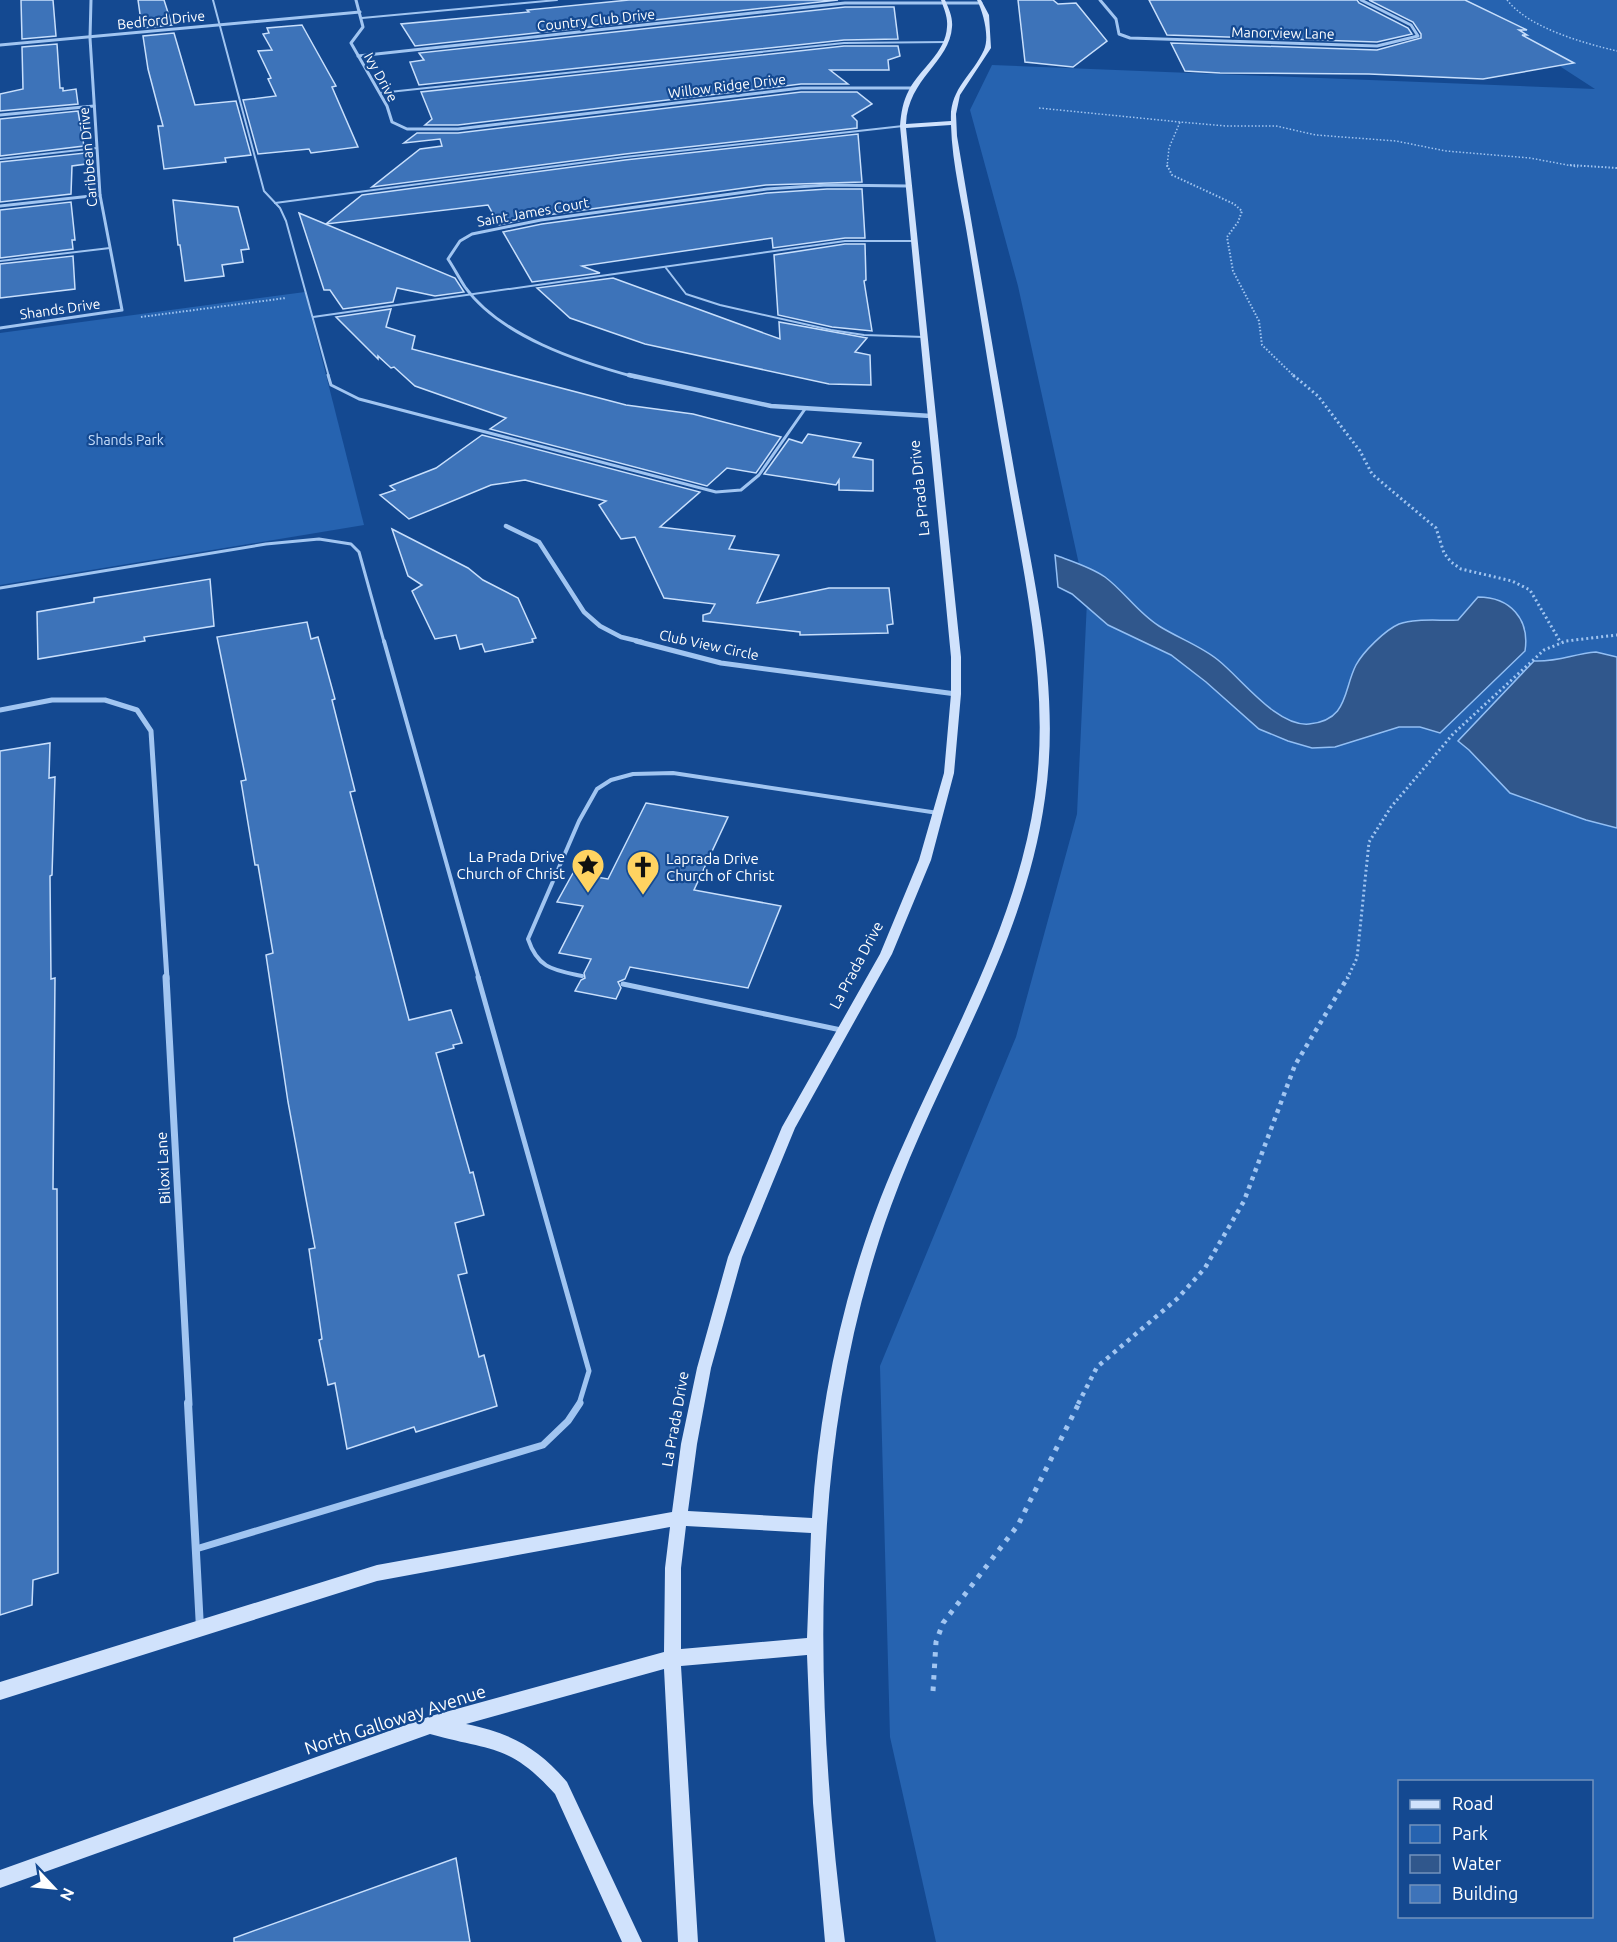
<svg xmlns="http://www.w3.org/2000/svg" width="1617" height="1942" font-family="Ubuntu,sans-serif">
	<rect width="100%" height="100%" fill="#144991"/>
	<g fill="#2663b0" fill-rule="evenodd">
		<path d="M1458 0H1617V1942H936L890 1737 880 1366 1016 1037 1077 814 1087 601 1018 286 970 110 992 65 1595 89ZM1400 1782H1592V1916H1400Z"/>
		<path d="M305 292 364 525 0 585V333Z"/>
	</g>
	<g fill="#30578c" stroke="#93bff4" stroke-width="1.5">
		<path d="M1055 555C1071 561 1091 567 1105 577 1124 591 1138 613 1159 626 1178 638 1201 646 1218 660 1242 679 1277 727 1309 724 1349 720 1343 690 1356 665 1363 652 1385 630 1399 624 1416 618 1439 621 1458 620L1478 597C1510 597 1530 619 1525 651L1440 733 1420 727H1399L1335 747 1312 748 1288 741 1259 729 1206 682 1171 655 1108 625 1072 594 1058 587Z"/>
		<path d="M1596 652 1617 657V828L1586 820 1510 793 1469 750 1458 741 1534 661C1560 662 1572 654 1596 652Z"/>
	</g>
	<g fill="#3d73b9" stroke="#c8dffc" stroke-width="1.5">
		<path d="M21 0H53L56 36 22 39Z"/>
		<path d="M138 0H164L172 25 142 28Z"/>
		<path d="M629 0H838L415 46 401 24 529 12 527 10Z"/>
		<path d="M1018 0H1053L1058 4 1076 3 1107 41 1073 67 1025 62Z"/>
		<path d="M1149 0H1357L1359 3 1408 28 1412 34 1377 42 1167 35Z"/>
		<path d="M1369 0H1465L1527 30H1519L1527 35H1522L1574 63 1483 79 1369 74 1220 73 1185 71 1171 43 1377 50 1421 38V34L1413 22Z"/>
		<path d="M845 7H894L898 39 844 40 419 85 410 62 424 60 419 53Z"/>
		<path d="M302 25 336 86 332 87 358 147 311 153 309 149 258 154 243 100 276 96 268 79 271 78 258 51 272 50 263 34 269 33 267 28Z"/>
		<path d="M174 33 195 105 236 101 251 155 225 158 226 162 164 169 158 126H163L148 69 143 36Z"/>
		<path d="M57 44 60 88H63V91L76 89 78 104 0 111V94L23 89 22 47Z"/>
		<path d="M844 46H898L900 56 888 60 889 70H830L848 84H801L458 125H425L432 119 421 92Z"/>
		<path d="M801 92H857L872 104 852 116 857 121V128L625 154 372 187 420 149 442 146 440 139 404 143 417 133H458Z"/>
		<path d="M78 111 84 146 0 156V119Z"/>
		<path d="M858 134 862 182 766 185 540 216 499 225 488 205 326 224 362 195 625 160Z"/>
		<path d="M85 153 86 164 72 166 71 194 0 202V162Z"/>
		<path d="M827 189H862L865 238H845L773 248 772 238 582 266 600 273 532 282 503 232 542 224 767 193Z"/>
		<path d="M173 200 238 207 249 249 241 250 243 262 222 265 224 276 185 281 180 245H178Z"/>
		<path d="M71 202 75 240H72L73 249 0 258V210Z"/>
		<path d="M299 213 455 278 464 292 435 296 397 288 393 302 343 309 330 290H324Z"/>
		<path d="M845 244H865L866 280 864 281 872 331 832 327 778 315 774 255Z"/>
		<path d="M73 256 75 289 0 298V264Z"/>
		<path d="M613 278 780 339 779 322 867 338 855 352 870 355 871 385 829 384 645 344 570 318 537 288Z"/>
		<path d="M391 309 386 327 415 336 412 349 626 405 693 414 781 437 756 473 727 468 707 486 490 429 506 418 415 386 394 367 391 368 378 356V359L336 317Z"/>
		<path d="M808 434 861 443 853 457 873 460V491L839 490V480L836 485 764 474 789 439 802 443Z"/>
		<path d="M482 435 700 492 660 527 735 536 729 549 779 555 757 603 829 588H889L893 624 887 625 888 633 800 635V632L703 621V615L710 613 715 604 664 598 635 537 621 539 599 505 606 501 525 480 491 485 409 519 380 495 395 490 390 486 436 468Z"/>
		<path d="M392 529 468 568 483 580 518 598 536 638 532 639 533 642 485 652 482 644 460 649 456 635 435 639 412 591 422 585 408 576Z"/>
		<path d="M210 579 214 626 144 637 145 641 38 659 37 612 94 602V598Z"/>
		<path d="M307 622 311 639 318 637 335 699 332 700 355 791 350 792 409 1020 451 1010 462 1043 453 1045 454 1048 436 1053 470 1173 473 1172 484 1215 455 1223 467 1273 458 1275 479 1357 484 1355 497 1406 416 1432 414 1427 347 1449 335 1383 328 1385 319 1340 322 1339 309 1249 315 1248 288 1102 266 955 273 953 258 865H255L241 781 246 780 217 637Z"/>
		<path d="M50 743 49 778 55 777 52 875 50 876 51 979 55 978 53 1189H57L58 1573 33 1580 32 1605 0 1615V751Z"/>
		<path d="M646 803 728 817 694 890 781 906 748 988 630 967 625 979 618 982 621 988 616 999 575 991 581 980 585 978 584 973 591 959 559 953 583 906 557 902 573 873 608 879Z"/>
		<path d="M456 1858 470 1942H234V1938Z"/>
	</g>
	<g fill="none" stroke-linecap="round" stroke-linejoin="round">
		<g stroke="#a1c5f1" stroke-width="1.5" stroke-dasharray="1.5 2" stroke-linecap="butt">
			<path d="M1507 0C1529 28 1583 43 1617 51"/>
			<path d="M1039 108 1180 122"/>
			<path d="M1167 167 1169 148 1180 122 1226 126H1276L1316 135 1396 141 1446 151 1530 158 1578 167"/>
		</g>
		<g stroke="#a1c5f1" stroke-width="2" stroke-dasharray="1.5 2" stroke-linecap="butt">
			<path d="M1167 165 1172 175 1234 204 1242 211 1238 222 1227 237 1233 271 1259 321 1262 345 1295 377"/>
			<path d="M1570 165 1617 168"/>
			<path d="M141 317 286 298"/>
		</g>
		<g stroke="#a1c5f1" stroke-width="3" stroke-dasharray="2 3" stroke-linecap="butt">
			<path d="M1293 375 1318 396 1360 451 1372 474 1436 528 1444 553 1451 562 1461 569 1512 581 1530 590 1561 643"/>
			<path d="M1347 979 1357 958 1369 842 1391 807 1453 734 1544 650 1566 641 1617 635"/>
		</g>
		<path stroke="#a1c5f1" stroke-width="4.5" stroke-dasharray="4 5" stroke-linecap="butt" d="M1078 1404 1097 1367 1178 1298 1205 1268 1244 1201 1295 1065 1348 977"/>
		<path stroke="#a1c5f1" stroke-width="5" stroke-dasharray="4.5 7" stroke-linecap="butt" d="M933 1691 936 1642 943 1623 1018 1525 1079 1403"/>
		<g stroke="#a1c5f1" stroke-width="2">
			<path d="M213 0 264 191 280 208 286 221 329 377"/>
			<path d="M362 18 557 0"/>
			<path d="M380 93 844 43 947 42"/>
			<path d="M0 159 97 148"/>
			<path d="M275 203 625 157 903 126"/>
			<path d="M0 261 110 248"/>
			<path d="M666 268 686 294 720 305 831 330 864 335 924 337"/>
			<path d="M313 317 845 241H914"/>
		</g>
		<g stroke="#a1c5f1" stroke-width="3">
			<path d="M328 375 331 385 359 399 716 492 741 490 759 475 805 409"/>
			<path d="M0 588 266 544 319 539 351 544 359 552 384 642"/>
		</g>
		<g stroke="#a1c5f1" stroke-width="4">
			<path d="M384 641 479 979"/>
			<path d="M582 976C554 970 538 969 528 939L579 821 597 789 611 780 633 774 673 773 938 813"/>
		</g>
		<g stroke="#a1c5f1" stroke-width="5">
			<path d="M478 977 589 1371 579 1404"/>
			<path d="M623 984 841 1030"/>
		</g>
		<path stroke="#a1c5f1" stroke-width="7" d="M196 1549 543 1445 568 1421 580 1403"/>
		<g stroke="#a1c5f1" stroke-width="3">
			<path d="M356 0 363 27 351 43 387 106 392 122 407 129H458L801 88H912"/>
			<path d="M1100 0 1116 19 1119 34 1130 38 1377 46 1418 36 1411 25 1361 0"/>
			<path d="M0 45 360 12"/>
			<path d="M358 56 845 3H981"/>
			<path d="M0 115 94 106"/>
			<path d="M0 206 100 195"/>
			<path d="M0 328 122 310 100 195 90 38 91 0"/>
			<path d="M635 377C579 362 500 336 465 287 459 278 454 268 448 259L460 241 472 234 541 220 767 189 827 185 908 186"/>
		</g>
		<g stroke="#a1c5f1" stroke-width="4.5">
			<path d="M629 375 771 406 931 416"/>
			<path d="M506 526 539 542 584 612 600 626 621 637 642 642"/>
		</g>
		<g stroke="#a1c5f1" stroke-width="5">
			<path d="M636 641 721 663 956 694"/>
			<path d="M0 710 52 700H105L137 710 151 731 167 979"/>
		</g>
		<path stroke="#a1c5f1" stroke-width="7" d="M166 977 189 1404"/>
		<path stroke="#a1c5f1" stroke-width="8" d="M188 1403 200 1628"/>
		<path fill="#d0e2fc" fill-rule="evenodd" d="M941 0H945C949 9 953 18 952 27 950 62 908 78 906 124L951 121C949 89 972 76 984 50 990 37 983 12 977 0H981L989 15 991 48 960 95 956 114 957 136C976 249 995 362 1015 475 1034 582 1061 689 1045 798 1025 945 941 1068 891 1206 806 1439 814 1699 845 1942H825L813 1803 807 1655 681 1666 698 1942H678L664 1669 466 1724C511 1733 538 1748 567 1782L642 1942H622L555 1794C509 1743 490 1751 430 1734L0 1888V1870L431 1716 664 1652 665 1568 670 1527 377 1581 0 1700V1682L377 1565 672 1512 681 1444 697 1368 728 1257 782 1127 880 954 919 860 944 773 951 694V657L900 126C901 113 903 101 909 90 920 69 946 52 947 27 948 17 944 9 941 0ZM951 125C952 165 963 206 969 246 982 325 994 404 1008 482 1026 586 1050 691 1035 797 1016 926 950 1037 899 1154 848 1268 820 1393 812 1518L688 1511 697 1444 711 1368 742 1257 795 1128 892 954 931 860 954 773 961 694V657L906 128ZM686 1526 811 1533 807 1638 681 1649V1568Z"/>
	</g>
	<defs>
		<g id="sight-pin" transform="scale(1.725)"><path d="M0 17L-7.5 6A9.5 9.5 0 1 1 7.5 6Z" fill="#ffd361" stroke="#144991"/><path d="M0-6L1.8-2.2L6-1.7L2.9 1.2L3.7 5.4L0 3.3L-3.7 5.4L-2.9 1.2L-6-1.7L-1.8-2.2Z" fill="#111"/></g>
		<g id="church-pin" transform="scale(1.725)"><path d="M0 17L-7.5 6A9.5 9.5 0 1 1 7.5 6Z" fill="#ffd361" stroke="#144991"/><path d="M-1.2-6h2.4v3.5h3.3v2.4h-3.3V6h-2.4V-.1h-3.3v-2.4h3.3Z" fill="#111"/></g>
	</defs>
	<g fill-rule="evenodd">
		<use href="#sight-pin" x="588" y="865"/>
		<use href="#church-pin" x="643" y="867"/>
	</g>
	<g text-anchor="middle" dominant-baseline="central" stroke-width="4.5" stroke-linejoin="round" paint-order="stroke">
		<g font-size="14" fill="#fff" stroke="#144991">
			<text transform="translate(161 20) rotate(-6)">Bedford Drive</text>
			<text transform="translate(596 20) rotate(-6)">Country Club Drive</text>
			<text transform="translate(1283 33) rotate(1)">Manorview Lane</text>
			<text transform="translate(381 77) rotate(61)">Ivy Drive</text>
			<text transform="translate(727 86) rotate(-7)">Willow Ridge Drive</text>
			<text transform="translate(88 157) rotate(-95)">Caribbean Drive</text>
			<text transform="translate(533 212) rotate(-10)">Saint James Court</text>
			<text transform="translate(60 309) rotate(-8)">Shands Drive</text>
			<text transform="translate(709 645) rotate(12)">Club View Circle</text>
		</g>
		<g font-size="14" fill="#c8dffc" stroke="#144991">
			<text x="126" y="440">Shands Park</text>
		</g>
		<g font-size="15" fill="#fff" stroke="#144991">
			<text transform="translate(919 488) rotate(-96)">La Prada Drive</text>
			<text transform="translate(856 965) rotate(-62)">La Prada Drive</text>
			<text transform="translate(163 1168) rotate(-93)">Biloxi Lane</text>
			<text transform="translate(675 1419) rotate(-80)">La Prada Drive</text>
		</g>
		<g font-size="15" fill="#fff" stroke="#144991" text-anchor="end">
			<text x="565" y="856">La Prada Drive<tspan x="565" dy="17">Church of Christ</tspan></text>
			<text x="666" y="858" text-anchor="start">Laprada Drive<tspan x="666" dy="17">Church of Christ</tspan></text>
		</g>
		<g font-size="18" fill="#fff" stroke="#144991">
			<text transform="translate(395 1719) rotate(-18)">North Galloway Avenue</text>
		</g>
	</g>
	<rect x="1398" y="1780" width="195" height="138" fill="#144991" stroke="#7292bd" stroke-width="1.5"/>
	<rect x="1410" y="1800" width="30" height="9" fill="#d0e2fc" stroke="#7292bd" stroke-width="1.5"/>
	<text x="1452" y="1810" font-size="18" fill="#ffffff">Road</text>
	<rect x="1410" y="1825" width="30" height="18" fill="#2663b0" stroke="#7292bd" stroke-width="1.5"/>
	<text x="1452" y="1840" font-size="18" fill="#ffffff">Park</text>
	<rect x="1410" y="1855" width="30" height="18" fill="#30578c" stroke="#7292bd" stroke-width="1.5"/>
	<text x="1452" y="1870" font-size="18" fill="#ffffff">Water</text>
	<rect x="1410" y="1885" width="30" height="18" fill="#3d73b9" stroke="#7292bd" stroke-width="1.5"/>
	<text x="1452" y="1900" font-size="18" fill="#ffffff">Building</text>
	<g transform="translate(54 1888) rotate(116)" stroke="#144991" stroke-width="4.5" paint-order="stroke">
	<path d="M0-4.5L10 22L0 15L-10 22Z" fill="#ffffff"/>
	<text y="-9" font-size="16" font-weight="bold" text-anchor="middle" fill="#ffffff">N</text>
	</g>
</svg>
